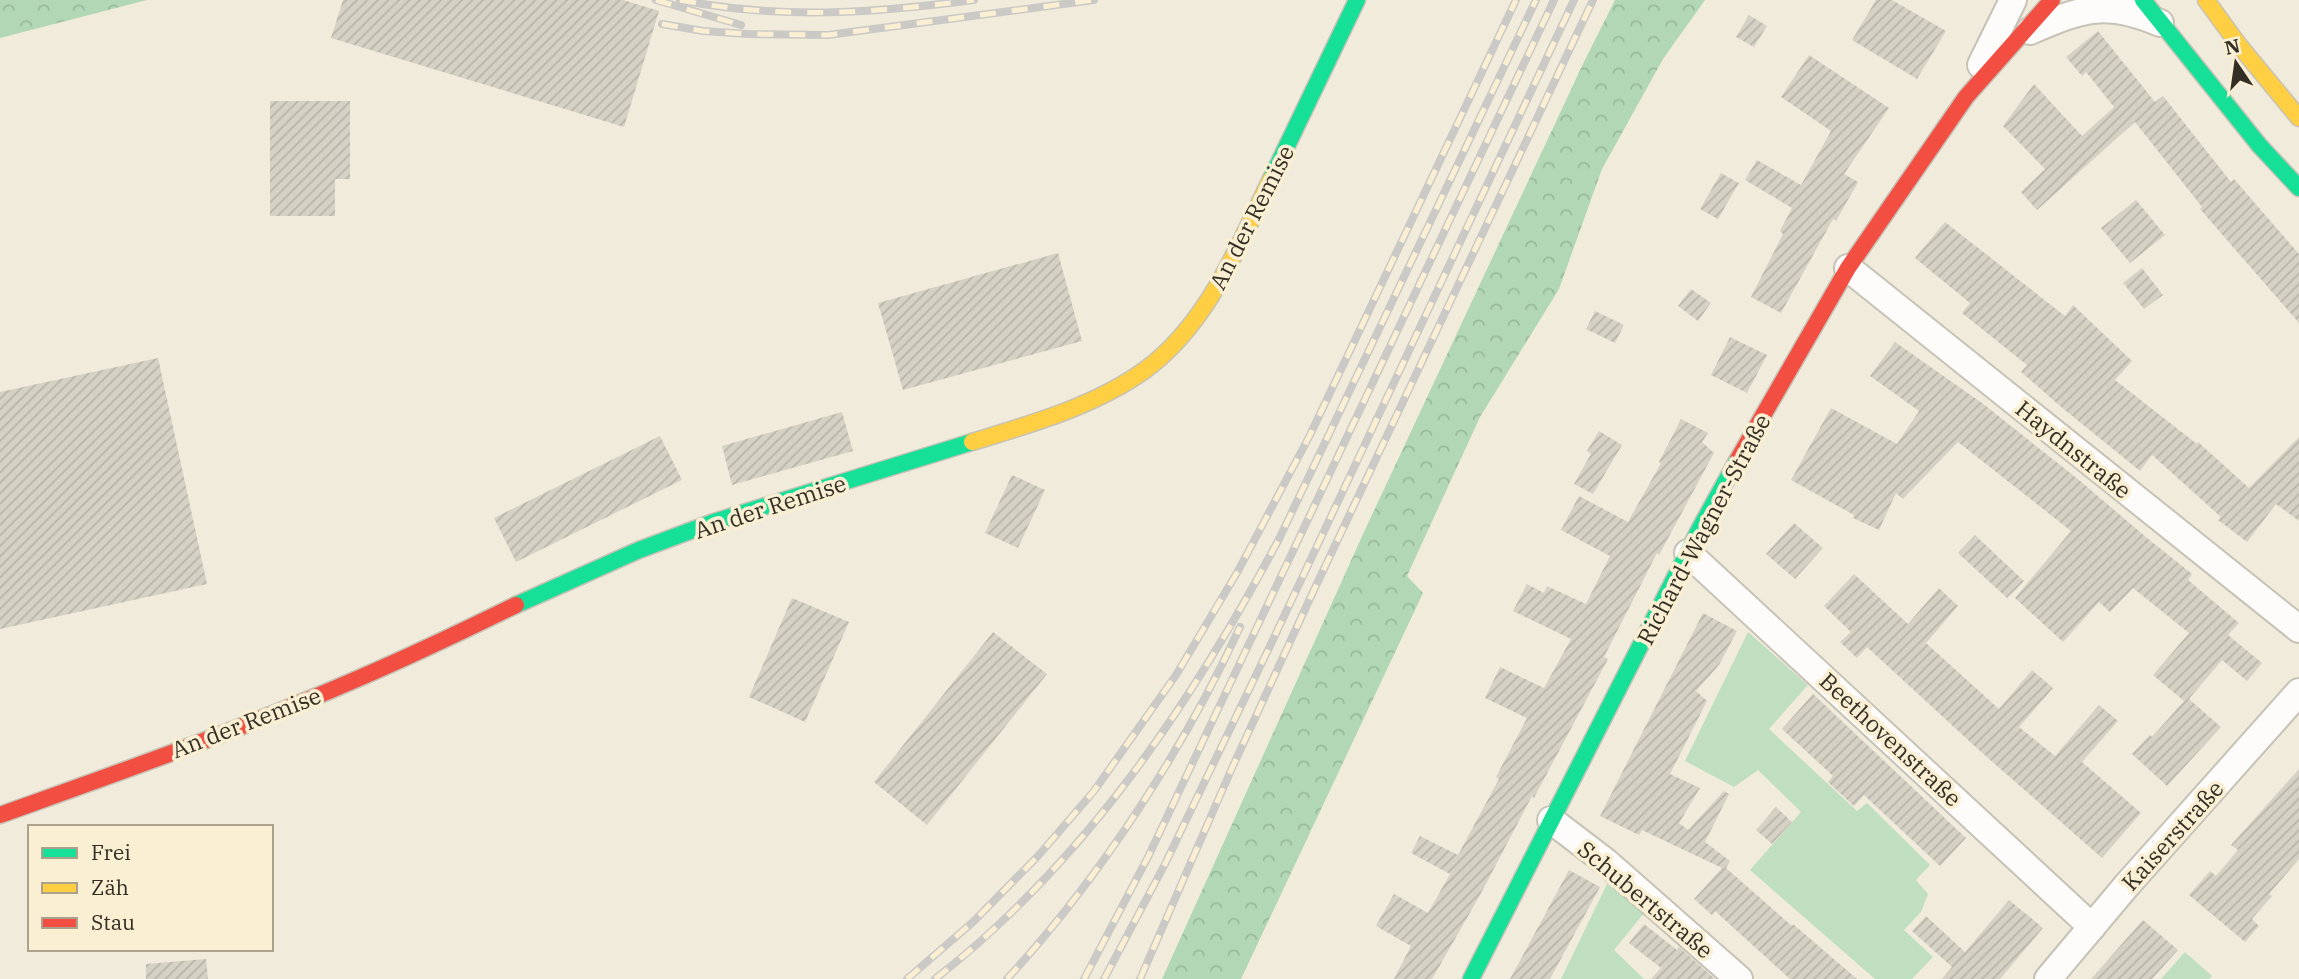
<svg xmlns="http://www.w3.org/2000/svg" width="2299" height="979" font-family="'IBM Plex Serif',serif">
	<defs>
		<pattern id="forest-crowns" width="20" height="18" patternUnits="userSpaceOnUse" patternTransform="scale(1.75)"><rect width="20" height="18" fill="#b1d7b4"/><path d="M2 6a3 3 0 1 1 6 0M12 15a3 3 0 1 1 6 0" fill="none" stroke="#99b99b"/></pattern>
		<pattern id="building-hatch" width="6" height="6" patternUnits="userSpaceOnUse" patternTransform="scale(1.75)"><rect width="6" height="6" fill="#d6d1c5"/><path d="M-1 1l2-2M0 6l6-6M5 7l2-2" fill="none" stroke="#b8b4a9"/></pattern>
	</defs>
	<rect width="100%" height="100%" fill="#f1ebdc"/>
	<g fill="url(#forest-crowns)">
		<path d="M0 0H147L0 38Z"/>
		<path d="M1615 0H1705L1663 59 1602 169 1559 289 1480 417 1407 576 1423 593 1241 979H1162L1364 532 1582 66Z"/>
	</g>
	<g fill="#c0dec0">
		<path d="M1748 632 1808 685 1769 729 1857 811 1867 803 1930 865 1916 880 1928 894 1921 912 1904 930 1933 957 1912 979H1875L1750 870 1801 812 1758 770 1734 787 1685 761Z"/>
		<path d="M1608 882 1644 913 1614 950 1644 979H1561Z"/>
		<path d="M2185 952 2212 976 2209 979H2161Z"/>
	</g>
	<g fill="url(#building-hatch)">
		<path d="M343 0H623L659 11 624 127 331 38Z"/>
		<path d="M1876 0H1892L1946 31 1917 79 1852 40Z"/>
		<path d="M1749 15 1767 26 1754 47 1736 37Z"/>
		<path d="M2098 31 2155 102 2163 96 2231 182 2234 179 2299 254V323L2200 209 2202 207 2135 122 2037 210 2021 192 2045 169 2003 126 2034 84 2082 136 2114 107 2086 72 2082 76 2066 57Z"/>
		<path d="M1809 55 1889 108 1844 174 1858 182 1836 221 1833 219 1781 313 1751 297 1783 234 1780 231 1792 208 1745 180 1757 160 1801 185 1831 131 1781 97Z"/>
		<path d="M270 101H350V179H335V216H270Z"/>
		<path d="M1721 173 1739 183 1718 219 1700 209Z"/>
		<path d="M2136 200 2165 235 2130 263 2101 228Z"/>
		<path d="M1945 222 2065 316 2073 305 2132 361 2115 380 2197 444 2198 442 2249 488 2299 437V521L2276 504 2247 542 2218 520 2221 517 2152 455 2140 471 2060 406 2021 372 2027 365 1962 313 1970 303 1915 258Z"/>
		<path d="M1058 253 1082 341 903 390 878 303Z"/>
		<path d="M2142 268 2163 295 2144 309 2123 283Z"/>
		<path d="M1691 289 1711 303 1698 321 1678 306Z"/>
		<path d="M1595 311 1624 325 1615 343 1586 329Z"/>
		<path d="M1730 337 1767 355 1747 393 1711 375Z"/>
		<path d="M1895 342 1982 403 2079 480 2147 538 2192 574 2188 580 2239 623 2228 635 2262 663 2247 681 2222 660 2189 699 2221 727 2167 786 2132 754 2150 735 2152 737 2184 701 2153 675 2189 633 2133 588 2110 612 2099 602 2063 642 2015 598 2071 531 1958 442 1903 499 1896 493 1879 530 1853 518 1854 515 1791 480 1831 408 1897 444 1919 411 1870 376Z"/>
		<path d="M158 358 207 584 0 629V392Z"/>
		<path d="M842 412 853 451 732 485 722 446Z"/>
		<path d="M1681 419 1708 433 1702 442 1714 453 1659 555 1657 553 1604 657 1608 659 1534 798 1532 796 1479 897 1432 979H1394L1411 946 1376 926 1394 894 1428 913 1450 874 1411 853 1420 836 1458 855 1499 779 1496 777 1527 718 1485 698 1500 667 1544 688 1571 639 1513 611 1527 584 1544 593 1547 586 1586 604 1610 556 1561 530 1579 496 1628 522 1661 463 1659 462Z"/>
		<path d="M1599 431 1622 445 1593 494 1574 484 1591 454 1587 451Z"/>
		<path d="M660 436 682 480 516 562 494 518Z"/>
		<path d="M1012 475 1045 490 1018 548 985 533Z"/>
		<path d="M1794 523 1823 548 1795 579 1766 554Z"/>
		<path d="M1975 535 2024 581 2007 598 1958 553Z"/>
		<path d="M1854 574 1908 624 1939 588 1958 606 1926 643 1999 709 2032 670 2053 688 2019 727 2055 756 2099 705 2118 721 2082 762 2141 813 2102 858 1980 751 1867 647 1857 658 1840 642 1851 632 1824 606Z"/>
		<path d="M792 598 849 622 805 722 749 697Z"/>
		<path d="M1703 613 1737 631 1719 665 1696 691 1707 701 1670 774 1700 788 1679 823 1688 830 1724 791 1729 794 1705 842 1730 861 1726 868 1742 882 1792 926 1793 924 1857 979H1790L1715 911 1712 915 1694 899 1722 868 1642 830 1639 835 1600 816Z"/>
		<path d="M993 632 1047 674 927 825 874 782Z"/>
		<path d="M1813 694 1966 838 1940 866 1864 795 1854 806 1828 782 1833 776 1782 729Z"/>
		<path d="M2299 769V859L2269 894 2272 896 2252 919 2259 926 2245 942 2189 895 2210 871 2216 876 2238 850 2231 845Z"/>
		<path d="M1776 807 1792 822 1772 844 1756 830Z"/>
		<path d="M1569 870 1600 887 1550 979H1510Z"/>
		<path d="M2009 900 2043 928 2000 979H1942L1952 967 1912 931 1926 916 1965 952Z"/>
		<path d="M2143 920 2178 950 2152 979H2091Z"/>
		<path d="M1644 924 1677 950 1679 947 1715 979H1651L1661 968 1629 943Z"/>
		<path d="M206 959 208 979H146V964Z"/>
	</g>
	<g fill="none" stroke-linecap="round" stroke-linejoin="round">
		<g stroke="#c6c2b6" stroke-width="30">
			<g id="street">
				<path d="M2030 31C2083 8 2106 0 2160 23"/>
				<path d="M1981 65 2013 0"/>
				<path d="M1848 268 2299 629"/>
				<path d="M1688 553 2092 927"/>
				<path d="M1551 820 1606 862 1739 979"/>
				<path d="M2048 979 2127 885 2299 692"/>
			</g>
		</g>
		<g stroke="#c6c2b6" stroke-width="19">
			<g id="fast">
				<path d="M2143 0 2259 145 2299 188"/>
				<path d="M1271 179 1357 0"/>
				<path d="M516 605 639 550 714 522 972 442"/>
				<path d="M1471 979 1700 528 1738 459"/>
			</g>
		</g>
		<g stroke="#c6c2b6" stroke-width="19">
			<g id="slow">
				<path d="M2206 0 2238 44 2299 118"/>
				<path d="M972 442C1031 424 1095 406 1145 370 1208 324 1238 246 1271 179"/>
			</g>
		</g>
		<g stroke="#c6c2b6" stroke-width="19">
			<g id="jam">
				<path d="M1738 459 1848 268 1966 97 2052 0"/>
				<path d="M0 815C120 772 240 730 357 679 411 656 463 631 516 605"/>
			</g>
		</g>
		<use href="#street" stroke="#fdfcfa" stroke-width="26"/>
		<use href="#fast" stroke="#16e098" stroke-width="16"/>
		<use href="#slow" stroke="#ffcf43" stroke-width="16"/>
		<use href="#jam" stroke="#f24e42" stroke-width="16"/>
		<g stroke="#cbc9c5" stroke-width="8">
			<g id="rail">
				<path d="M656 0 741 25"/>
				<path d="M680 0C783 20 872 13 974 0"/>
				<path d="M662 24 703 31 748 34 828 35 1094 0"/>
				<path d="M907 979 973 922 1038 856 1094 791 1176 675 1238 571 1310 435 1516 0"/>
				<path d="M935 979C1085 862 1191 704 1279 539L1536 0"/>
				<path d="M1007 979C1099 879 1183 751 1240 627"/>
				<path d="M1084 979 1148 857 1554 0"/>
				<path d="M1104 979 1165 864 1270 646 1574 0"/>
				<path d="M1140 979 1232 768 1313 592 1593 0"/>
			</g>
		</g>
		<use href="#rail" stroke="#faefd3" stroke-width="5" stroke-dasharray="16" stroke-linecap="butt"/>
	</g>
	<g text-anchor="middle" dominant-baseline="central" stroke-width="7" stroke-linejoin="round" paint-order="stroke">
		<g font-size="23" fill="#342f25" stroke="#faefd3">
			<text transform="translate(1251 217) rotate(-63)">An der Remise</text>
			<text transform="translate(2074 449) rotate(39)">Haydnstraße</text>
			<text transform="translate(770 506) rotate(-18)">An der Remise</text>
			<text transform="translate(1703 529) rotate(-62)">Richard-Wagner-Straße</text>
			<text transform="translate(246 722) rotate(-21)">An der Remise</text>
			<text transform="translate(1891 739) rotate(43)">Beethovenstraße</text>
			<text transform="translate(2172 835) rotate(-48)">Kaiserstraße</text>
			<text transform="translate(1646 899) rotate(40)">Schubertstraße</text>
		</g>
	</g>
	<rect x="28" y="825" width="245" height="126" fill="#faefd3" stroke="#aba28d" stroke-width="2"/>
	<rect x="42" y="848" width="35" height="10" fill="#16e098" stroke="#aba28d" stroke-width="2"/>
	<text x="91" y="860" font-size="21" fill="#342f25">Frei</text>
	<rect x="42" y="883" width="35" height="10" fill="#ffcf43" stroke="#aba28d" stroke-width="2"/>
	<text x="91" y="895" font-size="21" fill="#342f25">Zäh</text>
	<rect x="42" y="918" width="35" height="10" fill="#f24e42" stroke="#aba28d" stroke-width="2"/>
	<text x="91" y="930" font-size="21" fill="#342f25">Stau</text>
	<g transform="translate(2236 63) rotate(347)" stroke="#faefd3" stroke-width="5" paint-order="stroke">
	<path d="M0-5L12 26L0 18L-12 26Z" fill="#342f25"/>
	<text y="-10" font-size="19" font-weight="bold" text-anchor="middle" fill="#342f25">N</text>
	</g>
</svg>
